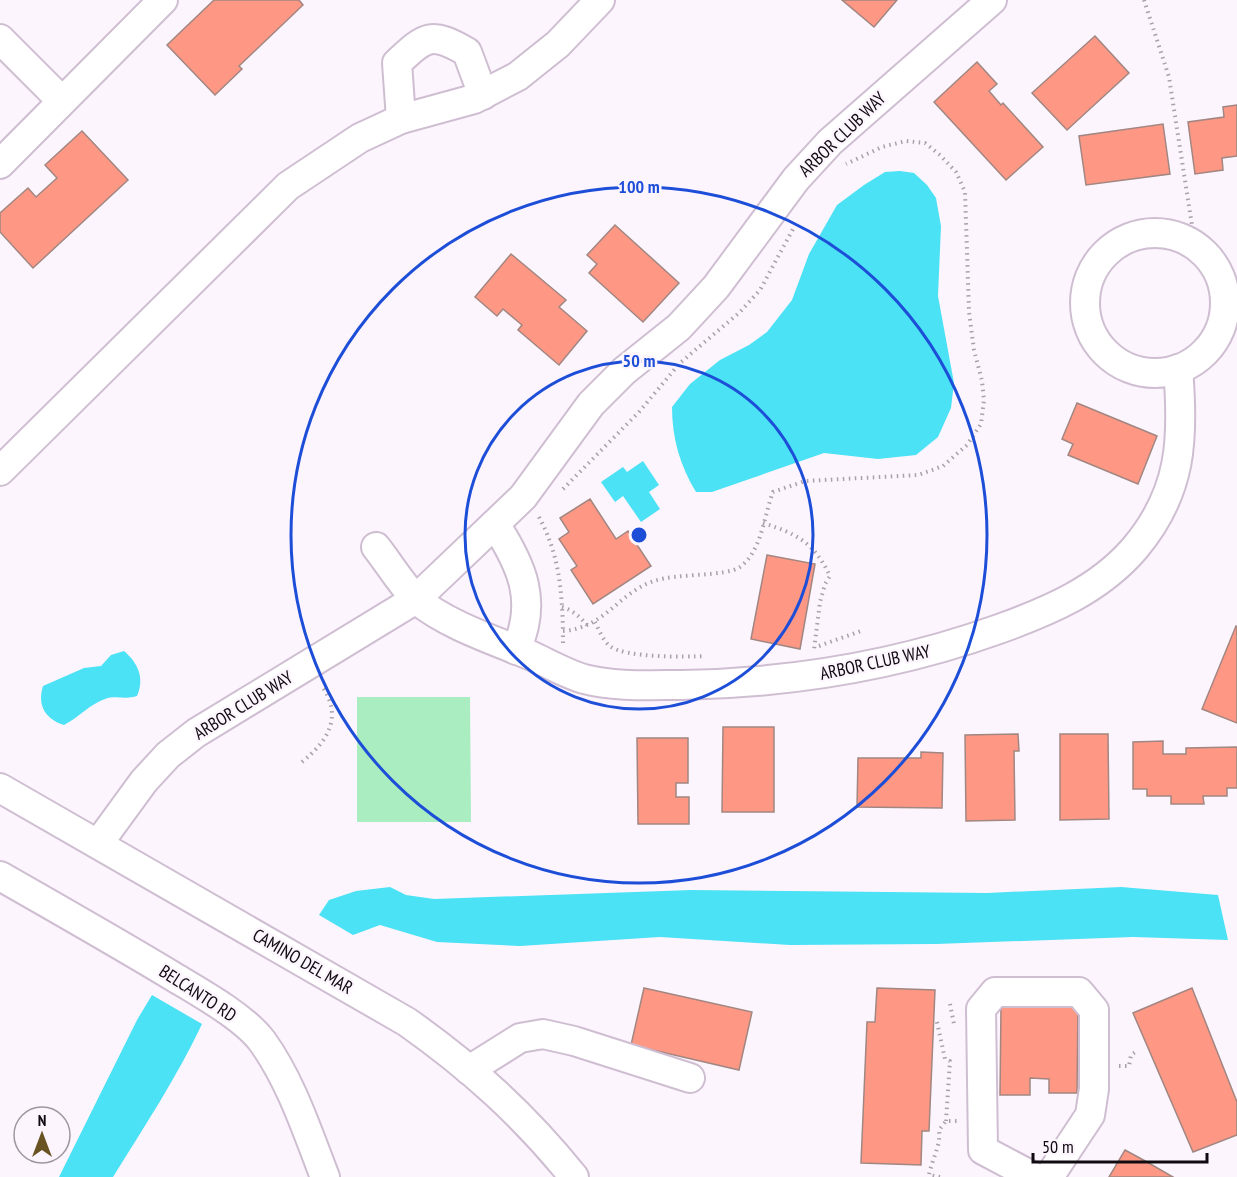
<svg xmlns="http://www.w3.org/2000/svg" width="1237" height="1177" font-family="'PT Sans Narrow',sans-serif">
	<rect width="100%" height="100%" fill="#fdf5fe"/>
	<path fill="#aaedc1" d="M357 697H470L471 822H357Z"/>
	<g fill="#4ae2f4">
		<path d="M900 171 914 173 927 185 936 198 941 226 938 296 954 383 951 408 938 437 916 455 878 459 824 453 712 492H696C680 466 672 438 672 407L690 384 720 360 749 345 767 332 792 300 809 254 837 205 864 185 885 172Z"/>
		<path d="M643 461 659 485 649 492 660 509 641 522 623 496 615 502 601 482 623 467 627 472Z"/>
		<path d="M124 651C138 663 145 678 137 696 126 700 116 695 105 699 90 704 78 718 64 725 45 719 37 705 43 686L84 668 101 666 111 655Z"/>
		<path d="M390 887 406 895 434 899 691 890 987 893 1121 887 1218 895 1228 940 1133 937 936 944 790 945 660 937 520 946 437 942 380 925 353 935 319 915 329 900 356 891Z"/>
		<path d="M152 995 202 1024C177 1077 144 1127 113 1177H59L137 1020Z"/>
	</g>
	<g fill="#fe9885" stroke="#a18681" stroke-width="1.5">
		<path d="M214 0H299L303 5 239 66 242 69 215 95 167 45Z"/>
		<path d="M842 0H897L874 27Z"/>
		<path d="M1095 36 1129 73 1067 130 1032 93Z"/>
		<path d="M977 62 997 84 989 91 1001 105 1003 103 1043 147 1006 180 934 102Z"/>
		<path d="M1237 105V156L1222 158 1223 170 1195 174 1188 122 1224 117 1223 107Z"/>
		<path d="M1163 124 1170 174 1086 185 1079 136Z"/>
		<path d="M82 131 128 180 33 268 0 232V213L28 188 36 197 57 178 45 165Z"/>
		<path d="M615 225 679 283 643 322 589 273 597 264 587 255Z"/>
		<path d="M511 254 566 300 559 307 587 331 559 365 518 330 522 325 503 309 497 316 475 297Z"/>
		<path d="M1077 403 1157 436 1138 484 1068 455 1073 444 1062 439Z"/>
		<path d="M590 499 616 539 628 531 651 566 593 604 571 570 577 566 559 539 569 532 560 518Z"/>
		<path d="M767 555 815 564 800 649 751 639Z"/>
		<path d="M1236 626 1237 627V723L1202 709Z"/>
		<path d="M723 727H774V812H722Z"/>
		<path d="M1018 734 1019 751H1014L1015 820 966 821 965 735Z"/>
		<path d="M1060 734H1108L1109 819 1060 820Z"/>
		<path d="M637 738H688V783H676V797H689V824H638Z"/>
		<path d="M1163 741V754H1186V748L1237 747V788H1227V796H1203L1204 804H1171V796H1147V789H1133V742Z"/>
		<path d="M921 752 943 753 942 808 857 807 858 758H921Z"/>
		<path d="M644 988 752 1012 739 1070 631 1045Z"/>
		<path d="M877 988 935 990 929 1131H922L921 1165 861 1163 867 1022H875Z"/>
		<path d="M1192 988 1237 1102V1135L1193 1152 1133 1013Z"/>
		<path d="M1001 1006 1078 1007 1077 1093H1049V1079L1030 1078V1095H1000Z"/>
		<path d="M1125 1150 1147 1162 1173 1177H1109Z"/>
	</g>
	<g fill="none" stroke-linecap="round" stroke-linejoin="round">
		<g stroke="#cfbed2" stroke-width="32">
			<g id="minor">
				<path d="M0 39 61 100"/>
				<path d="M401 119 397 63C426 36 431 31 467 52L483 95"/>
				<path d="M0 164 163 0"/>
				<circle cx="1155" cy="303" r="70"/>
				<path d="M0 471 288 186 360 138 401 119 474 99 518 76 558 44 600 0"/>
				<path d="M495 524C522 566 538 601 516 650"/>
				<path d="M376 547C388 562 404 588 417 600 447 625 496 641 532 656 549 664 567 674 584 679 615 687 650 685 682 685 791 683 896 666 999 629 1049 611 1099 590 1135 548 1182 492 1184 439 1178 369"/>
				<path d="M0 788 407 1022C472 1068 524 1115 574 1177"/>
				<path d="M98 844 144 781 168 755 196 733 416 599 523 497 591 404 624 371 679 327 716 287 796 179 830 142 992 0"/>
				<path d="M0 876C58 909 116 942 174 977 199 992 244 1017 262 1041 291 1081 307 1131 325 1177"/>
				<path d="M469 1070 520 1038 543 1034 574 1041 690 1078"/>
				<path d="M1034 1177 983 1150 981 1009 995 992H1079L1094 1010V1089L1090 1115 1049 1177"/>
			</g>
		</g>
		<g stroke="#a8a1a9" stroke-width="4" stroke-dasharray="1.5 4.5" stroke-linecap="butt">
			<path d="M1144 0 1169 77 1195 245"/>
			<path d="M563 489 639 412 680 363 740 312 760 290 793 229"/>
			<path d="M539 517C559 554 562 590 563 631"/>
			<path d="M763 523C798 534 814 543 830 576L825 584 820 602 814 650"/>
			<path d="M562 607C573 610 581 618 588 626"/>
			<path d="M595 622C599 630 603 641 610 646 625 658 685 657 705 656"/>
			<path d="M563 643V631C605 628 618 593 654 581 676 573 725 577 740 567 762 551 764 515 773 492L805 481 918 475 943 466 967 445 981 424 984 400 982 381 974 350 969 312 965 192 956 172 940 155 925 143 906 141 882 147 846 164"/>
			<path d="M819 646 861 631"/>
			<path d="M302 762C328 741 343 717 322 686"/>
			<path d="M950 1004 954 1024"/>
			<path d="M937 1022 945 1059 950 1061 946 1121"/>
			<path d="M1119 1066H1129L1131 1055 1137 1051"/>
			<path d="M940 1177 929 1175C932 1159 941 1146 939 1130L946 1121H958"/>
		</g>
		<use href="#minor" stroke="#fff" stroke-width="28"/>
	</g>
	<g fill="none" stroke="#1d4ed8" stroke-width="3">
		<circle cx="639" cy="535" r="174"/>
		<circle cx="639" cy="535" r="348"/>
	</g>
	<g text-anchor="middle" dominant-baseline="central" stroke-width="5" stroke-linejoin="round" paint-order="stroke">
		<g font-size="18" fill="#100a11" stroke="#fdf5fe">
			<text transform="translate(842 134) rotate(-44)">ARBOR CLUB WAY</text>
			<text transform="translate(875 662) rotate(-12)">ARBOR CLUB WAY</text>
			<text transform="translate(243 705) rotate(-32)">ARBOR CLUB WAY</text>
			<text transform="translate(303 961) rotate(30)">CAMINO DEL MAR</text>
			<text transform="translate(198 993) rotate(33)">BELCANTO RD</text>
		</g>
	</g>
	<circle cx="639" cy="535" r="9" fill="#1d4ed8" stroke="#fdf5fe" stroke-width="3"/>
	<g font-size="18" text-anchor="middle" font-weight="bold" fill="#1d4ed8" stroke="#fdf5fe" stroke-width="5" stroke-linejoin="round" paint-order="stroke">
		<text x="639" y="193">100 m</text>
		<text x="639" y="367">50 m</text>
	</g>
	<g transform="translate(42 1135)"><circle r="28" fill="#fdf5fe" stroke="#9e979f" stroke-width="1.5"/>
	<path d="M0-4.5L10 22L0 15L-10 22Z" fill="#6a5323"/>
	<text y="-9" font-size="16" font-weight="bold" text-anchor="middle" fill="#100a11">N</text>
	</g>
	<path d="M1033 1153v9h174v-9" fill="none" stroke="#100a11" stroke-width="3"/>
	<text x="1042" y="1153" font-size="18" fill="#100a11" stroke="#fdf5fe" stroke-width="4.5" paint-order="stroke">50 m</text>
</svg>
